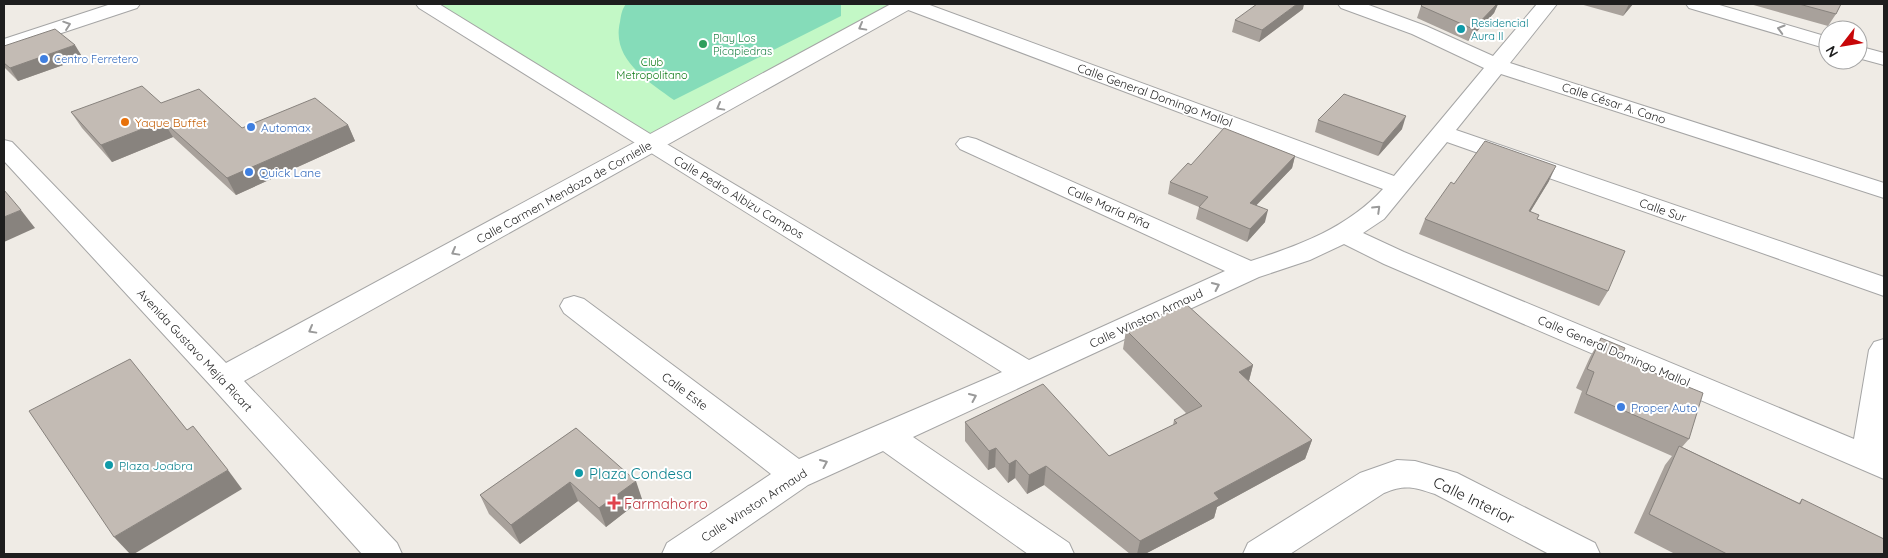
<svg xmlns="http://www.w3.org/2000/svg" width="1888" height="558" font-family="Quicksand,sans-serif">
	<rect width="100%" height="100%" fill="#efebe5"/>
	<path fill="#c3f8c6" d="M426 4H905L652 145Z"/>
	<path fill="#85dcb9" d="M626 4H841V16L674 100C648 81 611 59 620 22 621 15 622 9 626 4Z"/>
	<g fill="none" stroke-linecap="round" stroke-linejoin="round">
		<g stroke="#a5a5a5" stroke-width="2">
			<g id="minor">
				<path d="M416 4H439L660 140 1029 360 1225 271 960 149 956 144 960 139 968 137 976 139 1251 261C1300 245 1347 228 1383 189L903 8 900 4H927L1394 176 1484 68 1412 34 1341 8 1338 4H1366L1426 26 1493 56 1537 4H1557L1510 63 1884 183V198L1501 74 1456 130 1884 277V296L1447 142 1384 219 1363 233 1404 252 1854 439 1869 350 1874 342 1884 339V479L1384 264 1344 244 1310 260 1259 277 913 437 1069 543 1074 554H1028L883 451 808 485 708 554H662L667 543 771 474 564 313 560 306 564 299 574 296 584 299 799 459 1002 372 419 8Z"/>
				<path d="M1686 4H1716L1828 37V49L1689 8Z"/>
				<path d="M1858 46 1884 53V65L1858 58Z"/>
				<path d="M1397 460 1415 461 1457 473 1595 543 1600 554H1549L1435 494C1414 487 1405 484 1384 493L1290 554H1243L1248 543 1360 473Z"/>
			</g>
		</g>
		<g stroke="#a5a5a5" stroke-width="2">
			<g id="tertiary">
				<path d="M111 4H140L137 8 4 52V39Z"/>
				<path d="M891 4H915L912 8 244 381 397 543 402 554H362L212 387 4 161V140L12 142 226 363Z"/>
			</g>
		</g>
		<use href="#minor" fill="#fff" fill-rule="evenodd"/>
		<use href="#tertiary" fill="#fff" fill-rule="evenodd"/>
	</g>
	<g fill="#a8a19b">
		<path d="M1423 4H1498L1494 13 1468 41 1417 18 1421 6Z"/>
		<path d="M1580 4H1633L1623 16Z"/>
		<path d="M1750 4H1841L1836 14 1828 26Z"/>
		<path d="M1303 9 1259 42 1232 32 1235 20Z"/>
		<path d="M4 46 83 58 18 81 4 67Z"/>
		<path d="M161 103 242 128 348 125 355 141 236 195 173 137 112 162 82 128 71 112Z"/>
		<path d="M1318 120 1402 129 1378 156 1315 132Z"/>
		<path d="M1295 156 1292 168 1256 205 1265 222 1247 242 1196 219 1199 207 1168 194 1170 182 1191 165Z"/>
		<path d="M1549 181 1530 212 1608 291 1599 306 1419 234 1425 219Z"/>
		<path d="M1126 330 1253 365 1249 381 1312 440 1305 459 1217 507 1214 518 1145 554H1130L1044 485 1027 494 1015 478 1008 483 995 467 988 470 965 441V422L1109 456 1173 425 1174 420 1186 413 1123 349Z"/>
		<path d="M1601 338 1689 439 1682 447 1799 503 1802 499 1884 554H1675L1634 533 1665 465 1672 456 1574 413 1582 391 1576 388 1590 357Z"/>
		<path d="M576 428 642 499 606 527 578 501 520 544 489 514 480 495Z"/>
	</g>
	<g fill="#88837e">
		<path d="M1297 4H1304L1303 9 1259 42 1262 30Z"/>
		<path d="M1497 4H1498L1494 13 1468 41 1473 29Z"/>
		<path d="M1629 4H1633L1623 16Z"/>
		<path d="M75 45 83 58 18 81 10 68Z"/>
		<path d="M1406 116 1402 129 1378 156 1383 143Z"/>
		<path d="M163 121 173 137 112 162 101 145Z"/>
		<path d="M348 125 355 141 236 195 227 178Z"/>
		<path d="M1295 156 1292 168 1247 215 1250 203Z"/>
		<path d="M1556 166 1549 181 1521 227 1529 211Z"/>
		<path d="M21 210 35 228 4 242V217Z"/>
		<path d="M1268 210 1265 222 1247 242 1250 229Z"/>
		<path d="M1253 365 1248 384 1239 372Z"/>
		<path d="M1312 440 1305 459 1217 507 1214 518 1145 554H1137L1140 541 1214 493Z"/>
		<path d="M996 448 995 467 988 470 989 451Z"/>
		<path d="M1016 460 1015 478 1008 483 1009 464Z"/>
		<path d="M1046 466 1044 485 1027 494 1029 475Z"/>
		<path d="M228 470 242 489 134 554H130L114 537Z"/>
		<path d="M636 481 642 499 606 527 599 508Z"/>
		<path d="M570 482 578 501 520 544 511 525Z"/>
	</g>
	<g fill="#c3bbb4" stroke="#88837e">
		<path d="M1257 4H1297L1262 30 1235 20Z"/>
		<path d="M1423 4H1497L1473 29 1421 6Z"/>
		<path d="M1799 4H1841L1836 14Z"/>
		<path d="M55 29 75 45 10 68 4 63V46Z"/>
		<path d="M142 86 161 103 199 89 242 128 315 98 348 125 227 178 163 121 101 145 71 112Z"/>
		<path d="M1344 94 1406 116 1383 143 1318 120Z"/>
		<path d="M1224 128 1295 156 1250 203 1268 210 1250 229 1199 207 1208 197 1170 182 1188 163 1191 165Z"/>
		<path d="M1485 141 1556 166 1529 211 1539 215 1537 219 1625 251 1608 291 1425 219 1451 182 1454 184Z"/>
		<path d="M4 190 21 210 4 217Z"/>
		<path d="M1186 304 1253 365 1239 372 1312 440 1214 493 1219 499 1140 541 1046 466 1029 475 1016 460 1009 464 996 448 989 451 965 422 1043 384 1109 456 1177 423 1174 420 1202 406 1126 330Z"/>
		<path d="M1601 338 1625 348 1620 359 1703 393 1689 439 1586 394 1594 372 1587 369Z"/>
		<path d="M130 359 187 430 193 426 228 470 114 537 29 411Z"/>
		<path d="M576 428 636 481 599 508 570 482 511 525 480 495Z"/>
		<path d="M1679 446 1800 504 1802 499 1884 539V554H1727L1649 514Z"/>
	</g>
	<defs><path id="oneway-chevron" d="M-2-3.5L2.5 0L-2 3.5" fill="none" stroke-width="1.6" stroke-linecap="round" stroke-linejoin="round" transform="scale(1.25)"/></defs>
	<g stroke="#9a9a9a">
		<use href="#oneway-chevron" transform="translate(67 25) rotate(-19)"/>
		<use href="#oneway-chevron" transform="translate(862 27) rotate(151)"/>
		<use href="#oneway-chevron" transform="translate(1781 29) rotate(-164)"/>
		<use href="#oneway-chevron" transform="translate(720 107) rotate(151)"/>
		<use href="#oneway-chevron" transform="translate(1377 209) rotate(-44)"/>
		<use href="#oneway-chevron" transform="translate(455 252) rotate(151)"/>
		<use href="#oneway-chevron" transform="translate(1216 286) rotate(-25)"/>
		<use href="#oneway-chevron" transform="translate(312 330) rotate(151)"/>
		<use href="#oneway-chevron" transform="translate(973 397) rotate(-24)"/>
		<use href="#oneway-chevron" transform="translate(824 463) rotate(-24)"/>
	</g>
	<g fill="#0f9aa8" stroke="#fff" stroke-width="2">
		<circle cx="1461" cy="29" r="5"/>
		<circle cx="109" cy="465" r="5"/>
		<circle cx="579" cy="473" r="5"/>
	</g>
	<circle fill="#2e9e5b" stroke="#fff" stroke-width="2" cx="703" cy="44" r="5"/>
	<g fill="#3f7fe0" stroke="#fff" stroke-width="2">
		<circle cx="44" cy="59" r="5"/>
		<circle cx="251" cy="127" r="5"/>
		<circle cx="249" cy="172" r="5"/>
		<circle cx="1621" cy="407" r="5"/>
	</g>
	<circle fill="#e8710a" stroke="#fff" stroke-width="2" cx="125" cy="122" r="5"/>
	<path fill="#e0444e" stroke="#fff" stroke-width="2" d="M611.5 495.5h5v5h5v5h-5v5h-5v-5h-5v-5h5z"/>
	<g text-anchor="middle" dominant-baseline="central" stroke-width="4" stroke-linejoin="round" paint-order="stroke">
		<g font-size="11" fill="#0d838f" stroke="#fff" text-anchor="start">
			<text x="1471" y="23">Residencial<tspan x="1471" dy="13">Aura II</tspan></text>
		</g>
		<g font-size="11" fill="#27864d" stroke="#fff" text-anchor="start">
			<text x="713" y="38">Play Los<tspan x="713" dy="13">Picapiedras</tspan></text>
		</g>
		<g font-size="11" fill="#366cbe" stroke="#fff" text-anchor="start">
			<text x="54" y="59">Centro Ferretero</text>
		</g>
		<g font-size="11" fill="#0f7a16" stroke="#fff">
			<text x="652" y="62">Club<tspan x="652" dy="13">Metropolitano</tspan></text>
		</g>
		<g font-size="12" fill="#1e1e1e" stroke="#fff">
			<text transform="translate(1155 95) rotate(20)">Calle General Domingo Mallol</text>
			<text transform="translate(1614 103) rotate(18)">Calle César A. Cano</text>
			<text transform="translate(564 192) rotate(-29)">Calle Carmen Mendoza de Cornielle</text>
			<text transform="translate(739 197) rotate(31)">Calle Pedro Albizu Campos</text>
			<text transform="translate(1109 207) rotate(24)">Calle María Piña</text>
			<text transform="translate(1663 210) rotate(19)">Calle Sur</text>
			<text transform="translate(1146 318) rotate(-25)">Calle Winston Armaud</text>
			<text transform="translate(195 350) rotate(47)">Avenida Gustavo Mejía Ricart</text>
			<text transform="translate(1614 351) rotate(23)">Calle General Domingo Mallol</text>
			<text transform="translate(685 391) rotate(37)">Calle Este</text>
			<text transform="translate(754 505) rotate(-33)">Calle Winston Armaud</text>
		</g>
		<g font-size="12" fill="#c56008" stroke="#fff" text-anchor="start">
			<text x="135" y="122">Yaque Buffet</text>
		</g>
		<g font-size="12" fill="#366cbe" stroke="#fff" text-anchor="start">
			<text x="261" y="127">Automax</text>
			<text x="259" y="172">Quick Lane</text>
			<text x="1631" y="407">Proper Auto</text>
		</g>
		<g font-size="12" fill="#0d838f" stroke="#fff" text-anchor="start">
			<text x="119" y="465">Plaza Joabra</text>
		</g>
		<g font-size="15" fill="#0d838f" stroke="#fff" text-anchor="start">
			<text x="589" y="473">Plaza Condesa</text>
		</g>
		<g font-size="15" fill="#1e1e1e" stroke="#fff">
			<text transform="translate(1474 500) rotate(26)">Calle Interior</text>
		</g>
		<g font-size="15" fill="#be3a42" stroke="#fff" text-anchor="start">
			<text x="624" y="503">Farmahorro</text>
		</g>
	</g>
	<rect width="1888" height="558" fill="none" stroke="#1e1e1e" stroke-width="10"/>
	<g transform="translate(1843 45) rotate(239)"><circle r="24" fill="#ffffff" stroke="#a5a5a5"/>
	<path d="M0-4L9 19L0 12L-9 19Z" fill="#c70608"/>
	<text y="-8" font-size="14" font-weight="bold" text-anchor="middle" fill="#1e1e1e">N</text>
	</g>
</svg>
